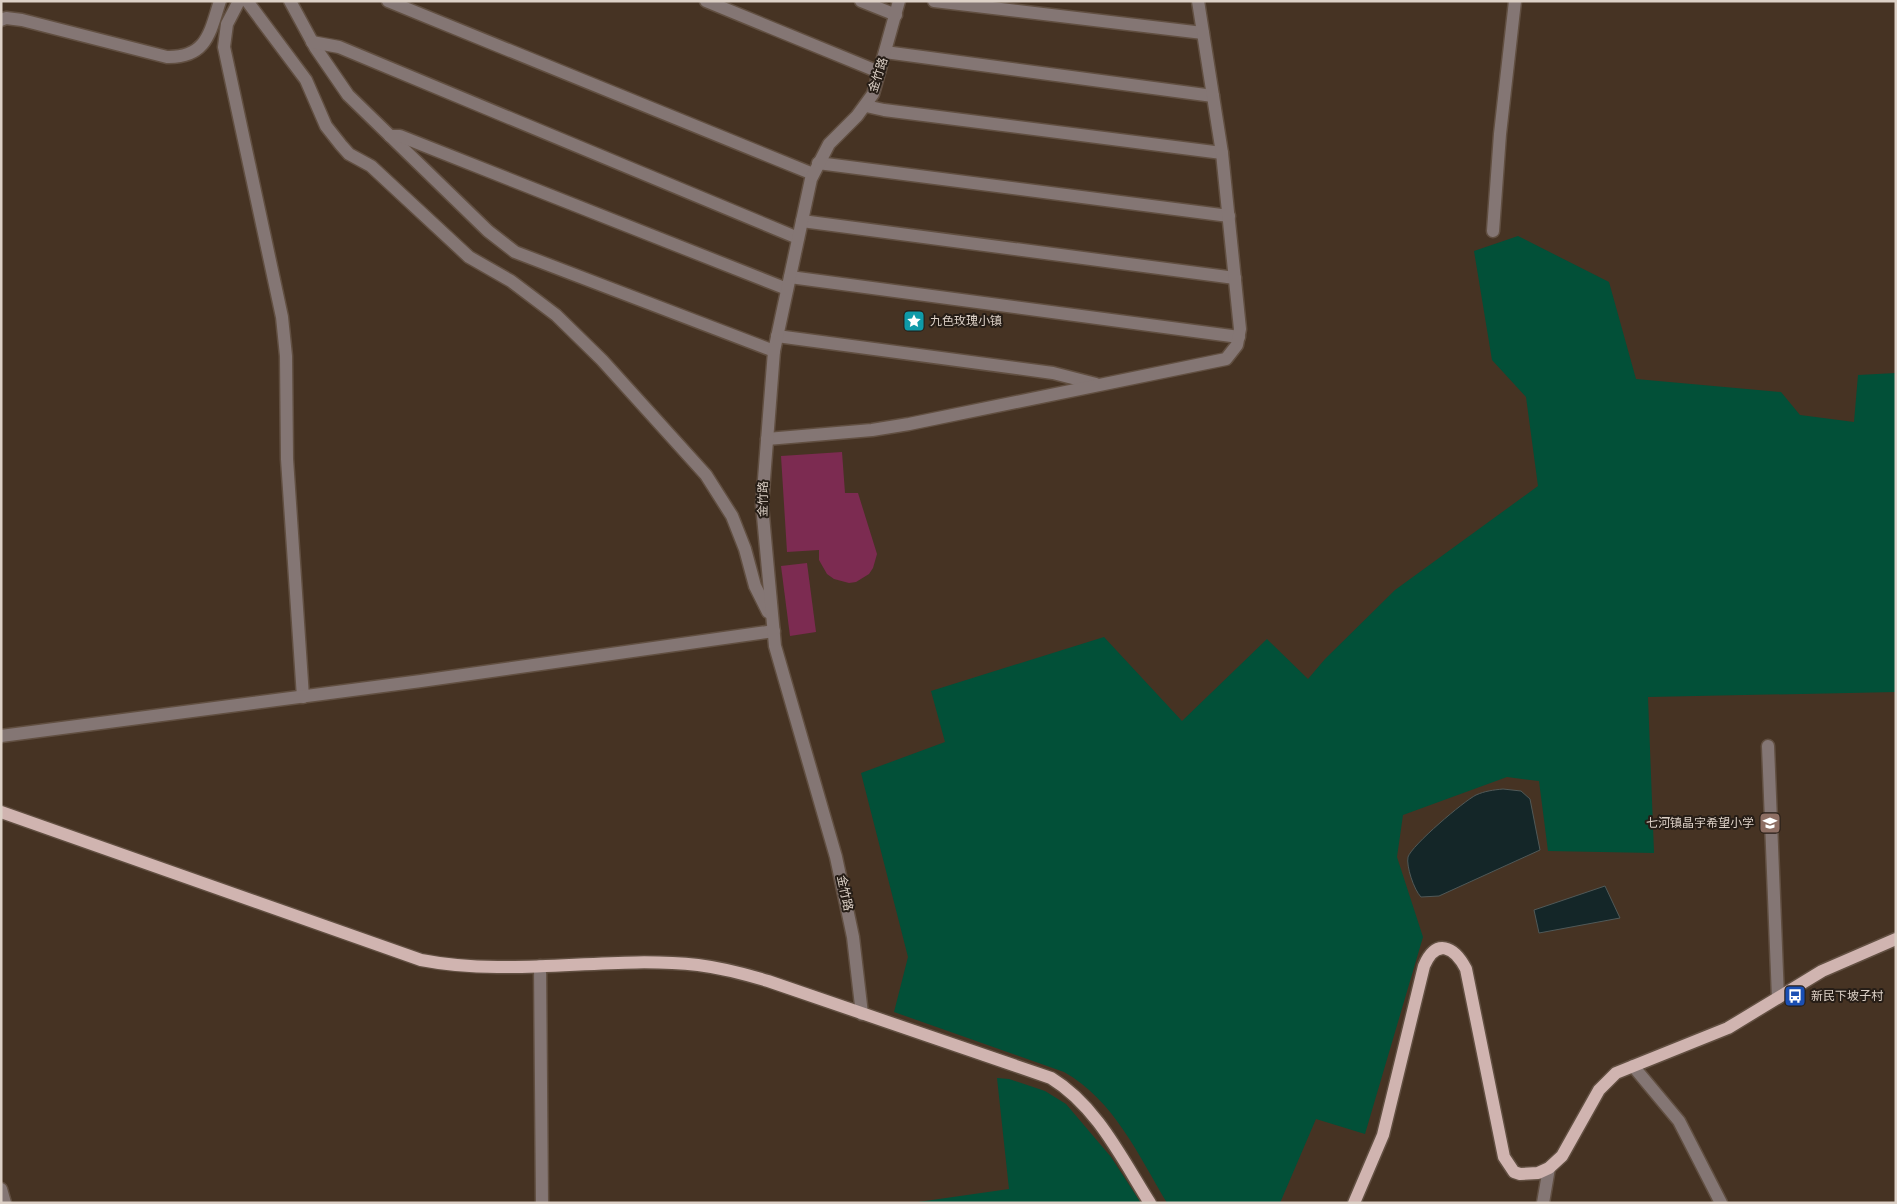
<svg xmlns="http://www.w3.org/2000/svg" width="1897" height="1204" font-family="Figtree,'Noto Sans SC',sans-serif">
	<rect width="100%" height="100%" fill="#463323"/>
	<g fill="#025038">
		<path d="M1518 236 1609 282 1636 379 1781 392 1800 415 1854 422 1858 375 1896 373V692L1648 697 1654 853 1548 851 1539 781 1507 777 1403 815 1397 857 1423 937 1365 1134 1316 1119 1280 1203H1167C1139 1156 1114 1100 1064 1072L894 1012 908 957 861 773 945 742 931 691 1104 637 1182 721 1267 639 1308 679 1325 659 1395 590 1538 486 1526 397 1492 360 1474 251Z"/>
		<path d="M997 1078 1009 1079 1045 1091 1066 1104 1111 1157 1141 1203H911L1009 1189Z"/>
	</g>
	<g fill="#142628" stroke="#505958">
		<path d="M1503 789 1521 791 1530 799 1540 850 1439 896 1421 897C1414 890 1406 866 1408 857 1412 845 1464 801 1476 795 1485 791 1493 790 1503 789Z"/>
		<path d="M1605 886 1620 918 1539 933 1534 910Z"/>
	</g>
	<g fill="#7c2b51">
		<path d="M842 452 845 493H858L877 554 873 568 869 574 856 582 849 583 834 579 827 574 819 560V550L787 552 781 456Z"/>
		<path d="M807 563 816 632 790 636 781 566Z"/>
	</g>
	<g fill="none" stroke-linecap="round" stroke-linejoin="round">
		<g stroke="#614f41" stroke-width="15">
			<g id="minor">
				<path d="M239 1 227 24 224 47 282 317 286 356 287 459 303 697"/>
				<path d="M247 1 306 80 326 126 341 145 349 154 371 166 469 257 511 281 556 315 602 360 706 475 732 516 745 549 755 586 768 612"/>
				<path d="M290 1 315 47 348 95 488 231 515 252 774 351"/>
				<path d="M388 1 813 174"/>
				<path d="M706 1 879 72"/>
				<path d="M861 1 896 15"/>
				<path d="M934 1 1203 33"/>
				<path d="M1 20 6 18 22 20 167 57C207 58 210 32 220 1"/>
				<path d="M312 42 339 47 798 238"/>
				<path d="M885 52 1213 96"/>
				<path d="M866 106 884 110 1222 153"/>
				<path d="M390 136H400L787 289"/>
				<path d="M818 163 1229 216"/>
				<path d="M802 221 1235 278"/>
				<path d="M1493 231 1500 134 1515 1"/>
				<path d="M790 277 1239 337"/>
				<path d="M777 336 1053 373 1096 384"/>
				<path d="M767 439 872 430 909 424 1226 359 1237 345 1240 329 1222 153 1198 1"/>
				<path d="M1 736 421 681 774 631"/>
				<path d="M1768 746 1778 998"/>
				<path d="M540 966 542 1203"/>
				<path d="M862 1014 853 937 836 857 775 646 762 505 774 351 811 179 829 144 857 116 873 94 899 1"/>
				<path d="M1633 1066 1679 1121 1721 1203"/>
				<path d="M1 1189 5 1203"/>
				<path d="M1543 1203 1549 1168"/>
			</g>
		</g>
		<g stroke="#614f41" stroke-width="15">
			<g id="major">
				<path d="M1 812 421 960C513 978 606 955 698 965 722 968 745 974 768 981L1051 1078C1097 1106 1122 1159 1150 1203"/>
				<path d="M1354 1203 1383 1135 1424 966C1436 938 1454 946 1466 969L1504 1157 1514 1172 1520 1174 1538 1173 1549 1168 1562 1156 1599 1090 1616 1073 1728 1028 1822 971 1896 939"/>
			</g>
		</g>
		<use href="#minor" stroke="#847674" stroke-width="12"/>
		<use href="#major" stroke="#d0b4b0" stroke-width="12"/>
	</g>
	<defs>
		<g id="sight-square" transform="scale(1.125)"><rect x="-9" y="-9" width="18" height="18" rx="4" fill="#0f9aa8" stroke="#261d16"/><path d="M0-6L1.8-2.2L6-1.7L2.9 1.2L3.7 5.4L0 3.3L-3.7 5.4L-2.9 1.2L-6-1.7L-1.8-2.2Z" fill="#fff"/></g>
		<g id="school-square" transform="scale(1.125)"><rect x="-9" y="-9" width="18" height="18" rx="4" fill="#8d6e63" stroke="#261d16"/><path d="M0-5L7-2L0 1L-7-2ZM-4 1L0 2.5L4 1V4Q0 6-4 4Z" fill="#fff"/></g>
		<g id="bus-square" transform="scale(1.125)"><rect x="-9" y="-9" width="18" height="18" rx="4" fill="#1a4fb4" stroke="#261d16"/><path d="M-5-6H5V4H4V6H2V4H-2V6H-4V4H-5ZM-3.5-4V0h7V-4ZM-3.5 1.2v1.5H-2V1.2ZM2 1.2v1.5H3.5V1.2Z" fill="#fff"/></g>
	</defs>
	<g fill-rule="evenodd">
		<use href="#sight-square" x="914" y="321"/>
		<use href="#school-square" x="1770" y="823"/>
		<use href="#bus-square" x="1795" y="996"/>
	</g>
	<g text-anchor="middle" dominant-baseline="central" stroke-width="4" stroke-linejoin="round" paint-order="stroke">
		<g font-size="12" fill="#ddd1c7" stroke="#261d16">
			<text transform="translate(878 75) rotate(-72)">金竹路</text>
			<text transform="translate(763 499) rotate(-89)">金竹路</text>
			<text transform="translate(845 893) rotate(78)">金竹路</text>
		</g>
		<g font-size="12" fill="#ddd1c7" stroke="#261d16" text-anchor="start">
			<text x="930" y="321">九色玫瑰小镇</text>
			<text x="1754" y="823" text-anchor="end">七河镇晶宇希望小学</text>
			<text x="1811" y="996">新民下坡子村</text>
		</g>
	</g>
	<rect width="1897" height="1204" fill="none" stroke="#ddd1c7" stroke-width="5"/>
</svg>
